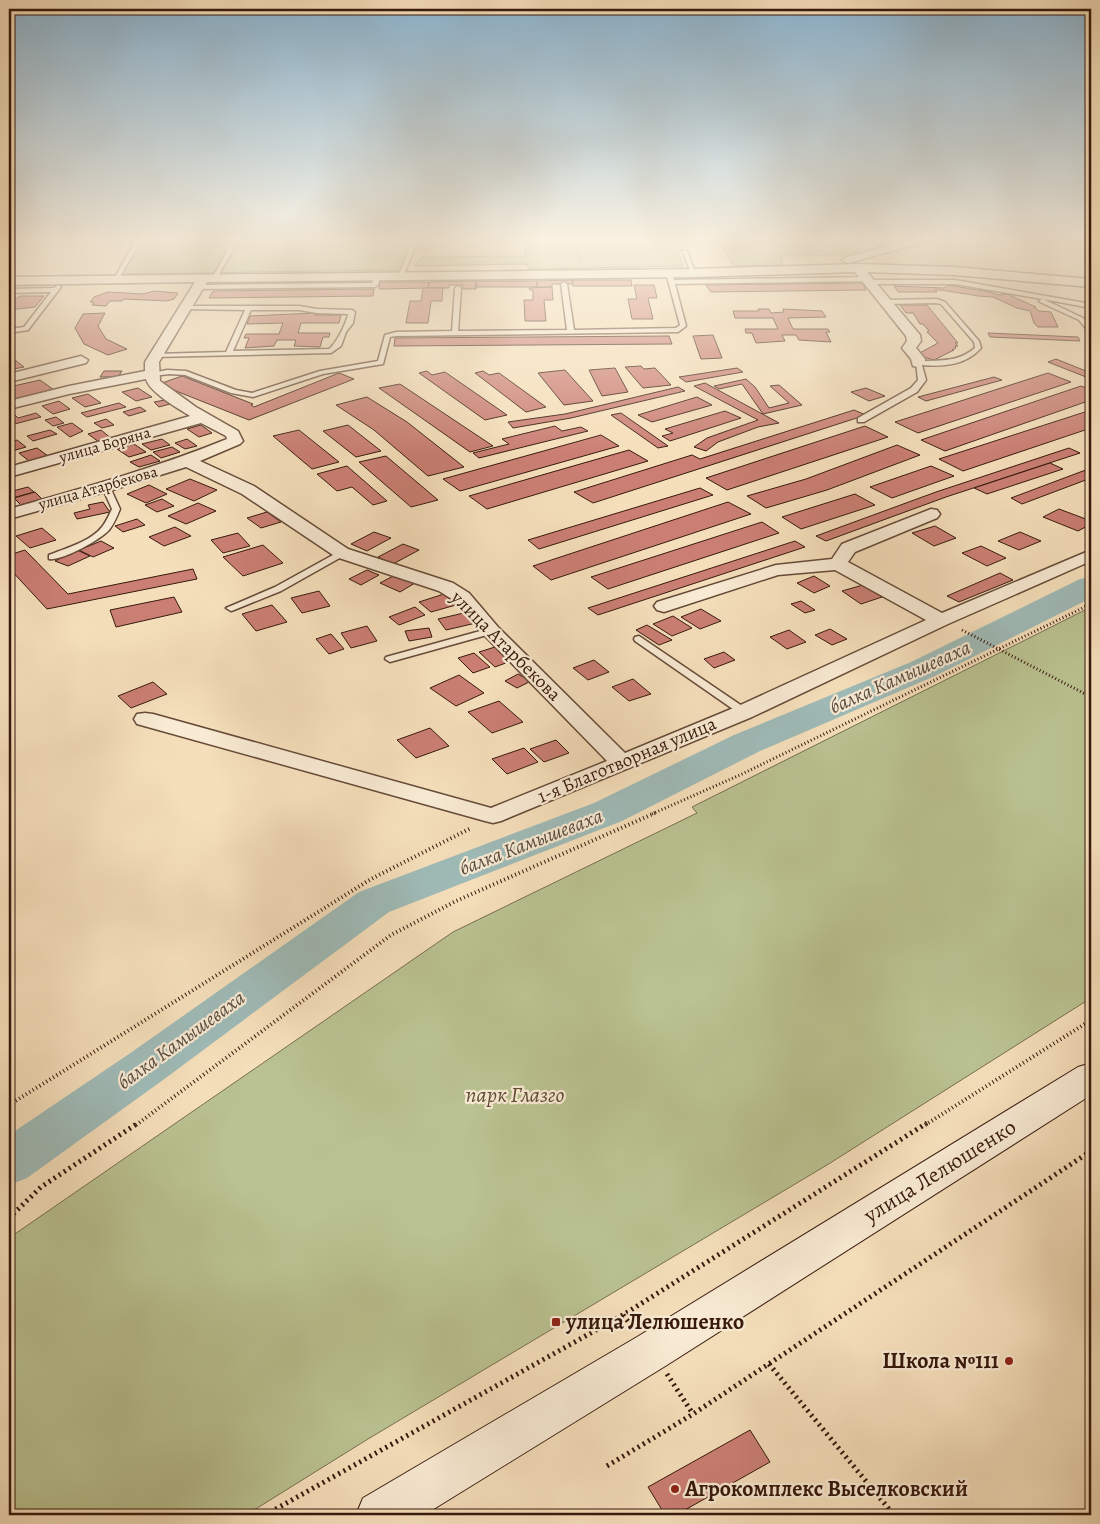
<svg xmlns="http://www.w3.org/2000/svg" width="1100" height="1524" font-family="Alegreya,serif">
	<rect width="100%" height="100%" fill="#f5dfbb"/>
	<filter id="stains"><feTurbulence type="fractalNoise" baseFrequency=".004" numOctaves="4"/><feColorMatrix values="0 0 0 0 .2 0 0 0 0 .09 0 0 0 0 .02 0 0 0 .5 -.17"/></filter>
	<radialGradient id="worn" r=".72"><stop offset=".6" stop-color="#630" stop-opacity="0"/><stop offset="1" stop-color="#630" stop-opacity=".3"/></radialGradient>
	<g fill="#bac291" stroke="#786e4f">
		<path d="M222 239H410L397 270 119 274 138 241Z"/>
		<path d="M524 239H858L854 243 859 251 848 255 782 256V265L733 266 721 244 676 245 683 266 529 269 527 264 414 266 422 257 526 256Z"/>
		<path d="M1091 607V998L827 1165 368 1439 246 1515H9V1238L453 932 697 813 692 807Z"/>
	</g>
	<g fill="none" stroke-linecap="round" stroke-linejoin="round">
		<path fill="#9fbbb8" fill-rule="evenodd" d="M1091 577V598L935 676 760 751 622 821 389 912 163 1080 27 1178 9 1185V1135L129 1054 359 892 594 803 734 735 911 662 1080 579Z"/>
	</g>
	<g fill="#cb7f74" stroke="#37190d">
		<path d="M572 280H631L632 286H573Z"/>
		<path d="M572 280 573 284H552V287H537V281Z"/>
		<rect x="476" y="281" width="61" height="6"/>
		<path d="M476 281V289H463V285H449V288H428L429 282Z"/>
		<path d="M380 282H429L428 288 379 289Z"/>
		<path d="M863 283 866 290 711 292 706 285Z"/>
		<path d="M634 285H654L657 298H648L653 319H632L628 299H637Z"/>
		<path d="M948 285 989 292 999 295 1007 294 1036 307H1034L1039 311 1051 312 1058 327H1038L1034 323 1030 311 1017 308 993 297 978 296 941 290H935L937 292H898L894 286 944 288Z"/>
		<path d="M552 287 553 300H544L546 321H525L524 300H533V290H530L529 288Z"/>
		<path d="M423 288H443L442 301H431L428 323H406L410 301H421Z"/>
		<path d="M374 289 373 296 209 298 213 291Z"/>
		<path d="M154 291 178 293 174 299 167 301 124 299 122 301H110L106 306 92 305 94 302H90L94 297 108 292 143 294Z"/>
		<path d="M20 296H44L35 307 9 310V303Z"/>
		<path d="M900 305H927L958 343H955L958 346H955L956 348 952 350H954L934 360 916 355 938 343 927 332 929 331 923 324H920L913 313H906Z"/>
		<path d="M758 309H769L771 313 784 312 783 309 822 311 826 317 788 318 793 329H828L830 332H826L831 342 799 340 796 335H782L785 341 756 343 752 333H746L745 329H778L773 318H735L733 311H759Z"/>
		<path d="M105 313 98 326 106 339 127 349 108 355 84 344 75 328 83 314Z"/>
		<path d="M315 313V315H341L339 323H301L298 333H330L329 337H323L320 347 294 346 296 340H277L274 346 245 348 249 338H244L246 334H279L283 323 247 324 250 316Z"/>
		<path d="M988 333 1078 337 1080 341 990 337Z"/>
		<path d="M713 335 722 358 701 359 693 336Z"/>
		<path d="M669 336 672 344 394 346 395 338Z"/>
		<path d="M1056 359 1091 373V379L1048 362Z"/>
		<path d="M15 360 24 367 9 370V362Z"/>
		<path d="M641 366 644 369 655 368 671 385 643 388 625 367Z"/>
		<path d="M615 368 628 392 602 396 589 370Z"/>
		<path d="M737 368 743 372 686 382 679 377Z"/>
		<path d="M565 370 593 401 564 405 538 373Z"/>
		<path d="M104 371H122L118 377H100Z"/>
		<path d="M427 371 432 375 445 372 507 415 485 420 419 373Z"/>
		<path d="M483 371 489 375 499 373 546 407 526 412 475 373Z"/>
		<path d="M339 373 354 379 249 420 166 387 168 386 162 383 182 376 253 404 251 405 254 407Z"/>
		<path d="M1048 373 1071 382 918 433 895 422Z"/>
		<path d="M994 377 1002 380 926 401 918 397Z"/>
		<path d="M746 379 755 387 769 408 789 403 770 386 779 385 802 405 763 414 742 384 719 389 714 386Z"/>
		<path d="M40 380 54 390 13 400 9 397V387Z"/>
		<path d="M705 383 779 423 758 427 718 442 706 451 694 447 707 438 758 420 694 386Z"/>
		<path d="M400 384 493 446 470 452 379 388Z"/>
		<path d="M1081 386 1091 390V400L945 451 921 440Z"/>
		<path d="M678 387 685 391 571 418 513 428 508 422 565 414Z"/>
		<path d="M138 388 152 397 136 401 122 392Z"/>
		<path d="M866 388 885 396 869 401 851 392Z"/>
		<path d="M88 394 101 403 85 407 72 398Z"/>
		<path d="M367 397 407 422 464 467 428 476 374 430 336 405Z"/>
		<path d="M697 397 712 405 652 422 638 415Z"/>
		<path d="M165 400 170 404 159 407 154 402Z"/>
		<path d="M59 401 70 409 53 414 42 406Z"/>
		<path d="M119 403 126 407 87 417 81 413Z"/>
		<path d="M140 407 146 411 129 416 123 412Z"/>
		<path d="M854 410 866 415 593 503 574 492 692 455 700 459Z"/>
		<path d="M1091 410V428L963 471 939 459Z"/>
		<path d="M725 411 741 418 670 441 662 436 673 433 665 429Z"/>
		<path d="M36 413 41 417 11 425 9 424V417L15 415 18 418Z"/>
		<path d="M621 413 668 446 658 448 611 415Z"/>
		<path d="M56 417 64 423 53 426 45 420Z"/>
		<path d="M106 419 114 425 102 428 94 423Z"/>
		<path d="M72 423 83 431 70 437 57 427Z"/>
		<path d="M201 425 212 433 199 437 187 429Z"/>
		<path d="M348 425 381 451 356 457 323 431Z"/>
		<path d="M555 426 562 431 581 427 588 431 479 458 473 453 509 444 502 439Z"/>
		<path d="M865 426 888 437 727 490 706 478Z"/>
		<path d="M50 430 57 434 33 441 27 436Z"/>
		<path d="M101 430 112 439 99 442 88 434Z"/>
		<path d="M299 430 339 462 312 469 273 436Z"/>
		<path d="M601 435 619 446 460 491 443 479Z"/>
		<path d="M162 439 170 445 151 450 142 444Z"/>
		<path d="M187 439 197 446 185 449 175 443Z"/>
		<path d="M17 440 26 447 9 452V442Z"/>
		<path d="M134 444 146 452 129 457 117 449Z"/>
		<path d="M897 445 920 455 827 490 766 508 747 496 806 479Z"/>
		<path d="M172 447 180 452 161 458 153 452Z"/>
		<path d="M37 448 48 456 29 461 19 453Z"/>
		<path d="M1069 448 1080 453 946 497 826 541 816 536 936 492Z"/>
		<path d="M629 450 648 461 487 509 469 496Z"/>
		<path d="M151 455 160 461 139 467 130 462Z"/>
		<path d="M386 456 438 500 411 507 359 462Z"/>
		<path d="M1050 463 1063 469 987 494 974 488Z"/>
		<path d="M347 466 387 501 373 505 352 487 337 491 317 474Z"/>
		<path d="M931 466 954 476 892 498 870 487Z"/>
		<path d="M1091 468V478L1022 504 1011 498Z"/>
		<path d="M190 479 217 490 194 501 166 489Z"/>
		<path d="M149 485 167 494 146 503 127 494Z"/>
		<path d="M28 487 34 492 9 499V492Z"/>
		<path d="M700 488 713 495 539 549 528 540Z"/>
		<path d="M35 492 42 499 21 505 14 498Z"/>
		<path d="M855 494 875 505 801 529 782 517Z"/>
		<path d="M162 499 174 506 157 512 145 505Z"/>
		<path d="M103 502 110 512 77 519 74 513 90 509 88 505Z"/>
		<path d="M728 502 751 514 551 580 533 566Z"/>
		<path d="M198 503 216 511 186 524 168 516Z"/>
		<path d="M1059 509 1091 521V524L1078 531 1043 517Z"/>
		<path d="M267 512 281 522 261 528 247 518Z"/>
		<path d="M137 519 145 525 123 532 115 526Z"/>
		<path d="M762 522 779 533 608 589 591 577Z"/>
		<path d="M935 526 956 538 934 546 912 533Z"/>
		<path d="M175 527 191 536 164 546 149 537Z"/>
		<path d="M42 528 56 540 30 548 16 536Z"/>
		<path d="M374 532 391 538 367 551 351 544Z"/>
		<path d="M1020 532 1041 541 1019 550 998 541Z"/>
		<path d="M238 533 250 546 223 553 211 540Z"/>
		<path d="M101 541 114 548 93 557 79 550Z"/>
		<path d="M795 541 805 547 598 615 588 608Z"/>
		<path d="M403 544 419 550 393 564 378 557Z"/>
		<path d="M263 545 283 563 243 576 223 557Z"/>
		<path d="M981 546 1006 558 987 566 962 553Z"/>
		<path d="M25 550 68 594 193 569 197 579 47 609 9 568V555Z"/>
		<path d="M77 550 90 556 68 566 55 561Z"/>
		<path d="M367 570 379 575 361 585 349 579Z"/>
		<path d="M1000 573 1013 580 959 602 947 596Z"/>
		<path d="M395 575 415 583 400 592 380 583Z"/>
		<path d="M814 576 830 586 814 593 797 583Z"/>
		<path d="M863 585 882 597 861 604 842 591Z"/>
		<path d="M319 591 330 606 302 613 291 598Z"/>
		<path d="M444 594 456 605 431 612 419 602Z"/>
		<path d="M174 597 182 612 116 627 110 610Z"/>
		<path d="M801 601 815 610 805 613 791 604Z"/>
		<path d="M272 605 287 622 256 631 242 614Z"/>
		<path d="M415 607 425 615 399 625 389 617Z"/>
		<path d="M701 609 721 621 700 629 681 617Z"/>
		<path d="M468 612 476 623 446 630 438 619Z"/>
		<path d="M673 616 692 628 672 636 653 624Z"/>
		<path d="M647 625 672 640 659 645 636 630Z"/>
		<path d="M367 626 377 641 351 648 341 633Z"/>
		<path d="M429 628 432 637 409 641 405 631Z"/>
		<path d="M830 629 847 639 832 645 815 635Z"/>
		<path d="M789 630 806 642 787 649 770 637Z"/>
		<path d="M331 634 344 649 329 654 316 639Z"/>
		<path d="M495 647 511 661 495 667 479 652Z"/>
		<path d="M724 652 735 660 714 668 704 659Z"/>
		<path d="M474 653 490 667 473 673 458 658Z"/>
		<path d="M594 660 609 672 588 680 573 668Z"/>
		<path d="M518 674 531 681 517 688 505 681Z"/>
		<path d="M459 675 484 693 456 706 430 688Z"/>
		<path d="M633 679 651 694 629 701 612 687Z"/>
		<path d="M153 682 167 694 131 708 118 696Z"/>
		<path d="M499 701 523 722 492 733 468 712Z"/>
		<path d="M430 728 449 746 416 758 397 740Z"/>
		<path d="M556 740 569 753 544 762 530 749Z"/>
		<path d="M524 748 538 762 507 774 492 759Z"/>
		<path d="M750 1430 770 1462 676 1515H665L648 1487Z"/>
	</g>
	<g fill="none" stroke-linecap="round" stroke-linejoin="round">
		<g stroke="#664a38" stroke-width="3">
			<g id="lane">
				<path d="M127 239 124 241 9 244V240Z"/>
				<path d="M136 239H142L118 280 113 281Z"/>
				<path d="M233 239H239L217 278 212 279Z"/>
				<path d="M413 239H419L403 276 398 277Z"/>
				<path d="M682 250 687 251 696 274 691 273Z"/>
				<path d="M669 271 672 273 674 280 868 277 870 280H955L1091 304V308L1043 299 1083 318 1091 327V333L1089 332 1079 320 1040 302 1039 301 1042 299 955 284H869L867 281 675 284 686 326 678 332 396 336 390 337 383 364 323 374 253 397 231 393 185 375 170 374 152 376 148 374 167 370 186 371 236 390 252 393 320 371 378 361 385 335 396 332 452 331 455 288 458 286 461 288 458 331 567 330 561 284 564 282 567 284 574 330 676 328 680 325 666 273Z"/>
				<path d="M375 275 380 276 378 285 375 287 198 289 195 287 198 285 372 283Z"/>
				<path d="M58 285 61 287 28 330 9 333V329L24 327 51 292 9 293V289L54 288Z"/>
				<path d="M937 299 945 302 979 341 981 348C966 365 944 367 922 365L926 380 917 392 864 422H858V418L911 388 918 380 916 362C938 359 956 364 975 348L974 342 941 304 936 303 886 304 883 302 886 300Z"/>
				<path d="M184 306H299L317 309 352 310 355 312 353 323 346 332 341 346 331 353 153 357V355L155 354 226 352 245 310 182 309 181 308ZM251 310H299L317 313 348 314C347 322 336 344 329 349L233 351Z"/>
				<path d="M103 485H109L120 509C117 516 114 524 109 530 100 540 62 561 49 559V555C66 548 90 542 102 527 106 522 109 515 112 509L102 487Z"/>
				<path d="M342 550 345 551V555L281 591 234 610 231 611 226 608 275 587Z"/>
				<path d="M491 628 496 631 494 633 390 662 385 659 386 657Z"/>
				<path d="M639 636 748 710 749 712 748 714H740L635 641 634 639 635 637Z"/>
			</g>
		</g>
		<g stroke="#664a38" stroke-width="3">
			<g id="street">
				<path d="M911 239H930L929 241 848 263 842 260 844 258Z"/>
				<path d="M858 264 954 267 1091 279V287L954 275 867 272 920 335 921 341 916 348 925 359V363L918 367 913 366 911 359 902 348 907 341 906 336 855 272 694 277 207 282 159 362 160 381 196 407 238 431 243 441 240 444 200 461 254 486 348 549 453 583 469 593 498 627 625 753 736 707 926 620 835 570 778 575 664 612 657 610 654 606 657 602 776 565 832 559 842 544 931 509 937 510 940 514 937 518 855 552 848 562 942 613 1091 550V561L948 624 752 717 501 821 493 823 485 821 137 724 134 719 137 714 145 713 153 714 491 808 607 761 484 635 455 601 439 591 336 557 242 494 186 467 112 490 9 519V509C83 488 156 468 227 439L226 436 201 423 9 477V467L190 416C179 409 149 392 146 379L69 394 9 409V401L69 386 145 371V362L195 282 9 285V277L694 269Z"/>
				<path d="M81 356 88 360 86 363 9 382V374Z"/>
			</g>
		</g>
		<g stroke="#37190d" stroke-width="2">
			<path id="secondary" d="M1091 1063V1095L667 1365 424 1515H356L363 1498 637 1337 1078 1067Z"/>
		</g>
		<path stroke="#37190d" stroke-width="2" stroke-dasharray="0.5 1" stroke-linecap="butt" d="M572 239 581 262"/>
		<g stroke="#37190d" stroke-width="3" stroke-dasharray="1 2.5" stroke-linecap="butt">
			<path d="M962 630 1091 697"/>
			<path d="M652 814 740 775 1091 604"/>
		</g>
		<g stroke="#37190d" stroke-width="4" stroke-dasharray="1 3" stroke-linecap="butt">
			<path d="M9 1105 371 879 471 828"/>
			<path d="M136 1125 391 935 456 901 655 813"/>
			<path d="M925 1125 1091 1020"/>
		</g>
		<g stroke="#37190d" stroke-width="5" stroke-dasharray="2 4" stroke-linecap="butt">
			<path d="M9 1218 41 1187 138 1123"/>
			<path d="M623 1315 634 1329"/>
			<path d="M769 1364 894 1515"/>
			<path d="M667 1374 693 1414"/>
			<path d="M607 1466 693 1414 1091 1151"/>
			<path d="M265 1515 623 1315 927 1123"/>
		</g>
		<use href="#lane" fill="#f8ead3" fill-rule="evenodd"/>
		<use href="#street" fill="#f8ead3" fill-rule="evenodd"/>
		<use href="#secondary" fill="#f8ead3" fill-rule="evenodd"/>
	</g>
	<linearGradient id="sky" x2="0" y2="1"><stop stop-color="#8bb7d5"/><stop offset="0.53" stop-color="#faf1e0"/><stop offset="1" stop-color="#faf1e0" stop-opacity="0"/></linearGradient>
	<rect width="1100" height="453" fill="url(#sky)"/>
	<g fill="#8f2418" stroke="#f8ead3" stroke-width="2">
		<rect x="551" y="1317" width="10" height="10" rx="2.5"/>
		<circle cx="1009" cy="1361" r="5"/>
		<circle cx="675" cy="1489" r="5"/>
	</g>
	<g text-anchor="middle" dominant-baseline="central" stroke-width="4.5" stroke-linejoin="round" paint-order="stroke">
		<g font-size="16" fill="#37190d" stroke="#f8ead3">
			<text transform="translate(105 445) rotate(-16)">улица Боряна</text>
			<text transform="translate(98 488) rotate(-16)">улица Атарбекова</text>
		</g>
		<g font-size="19" fill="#37190d" stroke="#f8ead3">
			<text transform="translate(506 646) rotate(45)">улица Атарбекова</text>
			<text transform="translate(627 760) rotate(-23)">1-я Благотворная улица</text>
		</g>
		<g font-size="20" font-style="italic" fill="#564a40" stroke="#f8ead3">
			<text transform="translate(900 677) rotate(-24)">балка Камышеваха</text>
			<text transform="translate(531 842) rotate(-21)">балка Камышеваха</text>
			<text transform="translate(181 1040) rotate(-36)">балка Камышеваха</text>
		</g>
		<g font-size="22" font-style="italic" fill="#5e4c35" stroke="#f8ead3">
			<text x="515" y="1095">парк Глазго</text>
		</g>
		<g font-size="22" fill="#37190d" stroke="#f8ead3">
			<text transform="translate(940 1171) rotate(-32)">улица Лелюшенко</text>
		</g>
		<g font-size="22" font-weight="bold" fill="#37190d" stroke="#f8ead3" text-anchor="start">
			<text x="566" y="1322">улица Лелюшенко</text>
			<text x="999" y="1361" text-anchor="end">Школа №111</text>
			<text x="685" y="1489">Агрокомплекс Выселковский</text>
		</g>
	</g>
	<rect width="1100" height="1524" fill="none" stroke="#f5dfbb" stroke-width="30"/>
	<rect x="10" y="10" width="1080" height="1504" fill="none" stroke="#37190d" stroke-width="2.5"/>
	<rect x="15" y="15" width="1070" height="1494" fill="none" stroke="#37190d"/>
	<rect width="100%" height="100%" filter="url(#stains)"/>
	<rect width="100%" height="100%" fill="url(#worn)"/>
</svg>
